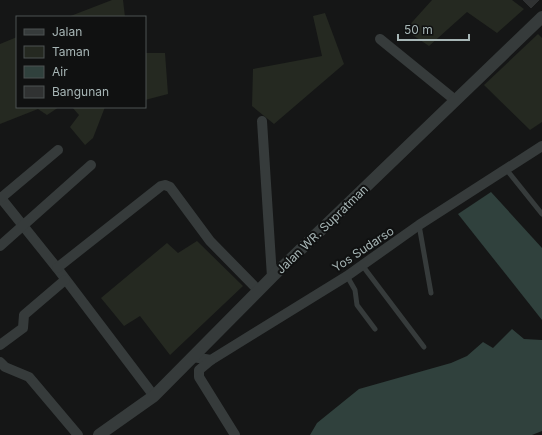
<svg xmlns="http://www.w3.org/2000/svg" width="542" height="435" font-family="Inter,sans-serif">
	<rect width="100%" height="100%" fill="#151616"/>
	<g fill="#252921">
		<path d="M112 0H123L125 17H68Z"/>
		<path d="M432 0H512L524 9 497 33 467 12 429 46 405 30Z"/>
		<path d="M325 13 344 64 274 124 252 106 253 69 322 56 313 16Z"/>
		<path d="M538 34 542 38V122L530 130 484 85Z"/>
		<path d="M17 37V107H59L47 115 38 109 0 124V44Z"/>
		<path d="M145 53H165L168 94 145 100Z"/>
		<path d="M72 107H105L93 138 85 145 70 127 79 115Z"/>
		<path d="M197 241 243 286 170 355 140 316 124 326 101 298 167 243 178 253Z"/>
	</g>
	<g fill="#30413d">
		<path d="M491 192 542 248V320L458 214Z"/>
		<path d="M512 329 524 339 542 340V431L532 435H310L317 423 359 389 451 363 467 356 483 342 493 348Z"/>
	</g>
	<path fill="#303232" stroke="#2f3132" d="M523 0H539L531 8Z"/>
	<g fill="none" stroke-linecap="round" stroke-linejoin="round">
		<g stroke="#363b3b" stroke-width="5">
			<path d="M506 169 542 214"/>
			<path d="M419 225 431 293"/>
			<path d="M362 265 424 347"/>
			<path d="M347 276 355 290 357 305 375 329"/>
		</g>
		<g stroke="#363b3b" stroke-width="10">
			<path d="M380 39 455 100"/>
			<path d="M262 121 272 277"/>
			<path d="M0 197 57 268 154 396"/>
			<path d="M1 198 58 150"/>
			<path d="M0 246 91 165"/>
			<path d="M57 268 161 186 165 185 170 187 210 241 259 291"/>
			<path d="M0 345 23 328 24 315 65 280"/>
			<path d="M193 357 211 360 347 276 419 225 542 146"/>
			<path d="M211 360 199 370V377L235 435"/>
			<path d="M0 362 5 367 29 377 78 435"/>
		</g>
		<path stroke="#363b3b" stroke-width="12" d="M99 435 154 396 272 277 542 17"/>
	</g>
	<g text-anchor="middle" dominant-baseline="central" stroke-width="4" stroke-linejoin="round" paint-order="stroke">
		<g font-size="12" fill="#a7b6b6" stroke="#101111">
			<text transform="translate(322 229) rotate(-44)">Jalan WR. Supratman</text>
			<text transform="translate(363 249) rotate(-34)">Yos Sudarso</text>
		</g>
	</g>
	<rect x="16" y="16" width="130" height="92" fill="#101111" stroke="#4c5353"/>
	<rect x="24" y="29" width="20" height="6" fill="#363b3b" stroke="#4c5353"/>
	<text x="52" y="36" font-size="12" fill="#a7b6b6">Jalan</text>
	<rect x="24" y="46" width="20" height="12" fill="#252921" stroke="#4c5353"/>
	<text x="52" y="56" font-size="12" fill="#a7b6b6">Taman</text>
	<rect x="24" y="66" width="20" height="12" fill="#30413d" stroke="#4c5353"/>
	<text x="52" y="76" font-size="12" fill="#a7b6b6">Air</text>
	<rect x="24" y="86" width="20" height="12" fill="#303232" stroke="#4c5353"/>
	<text x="52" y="96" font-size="12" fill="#a7b6b6">Bangunan</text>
	<path d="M398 34v6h71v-6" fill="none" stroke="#a7b6b6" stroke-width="2"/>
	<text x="404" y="34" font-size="12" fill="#a7b6b6" stroke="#101111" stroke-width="3" paint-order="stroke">50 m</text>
</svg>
